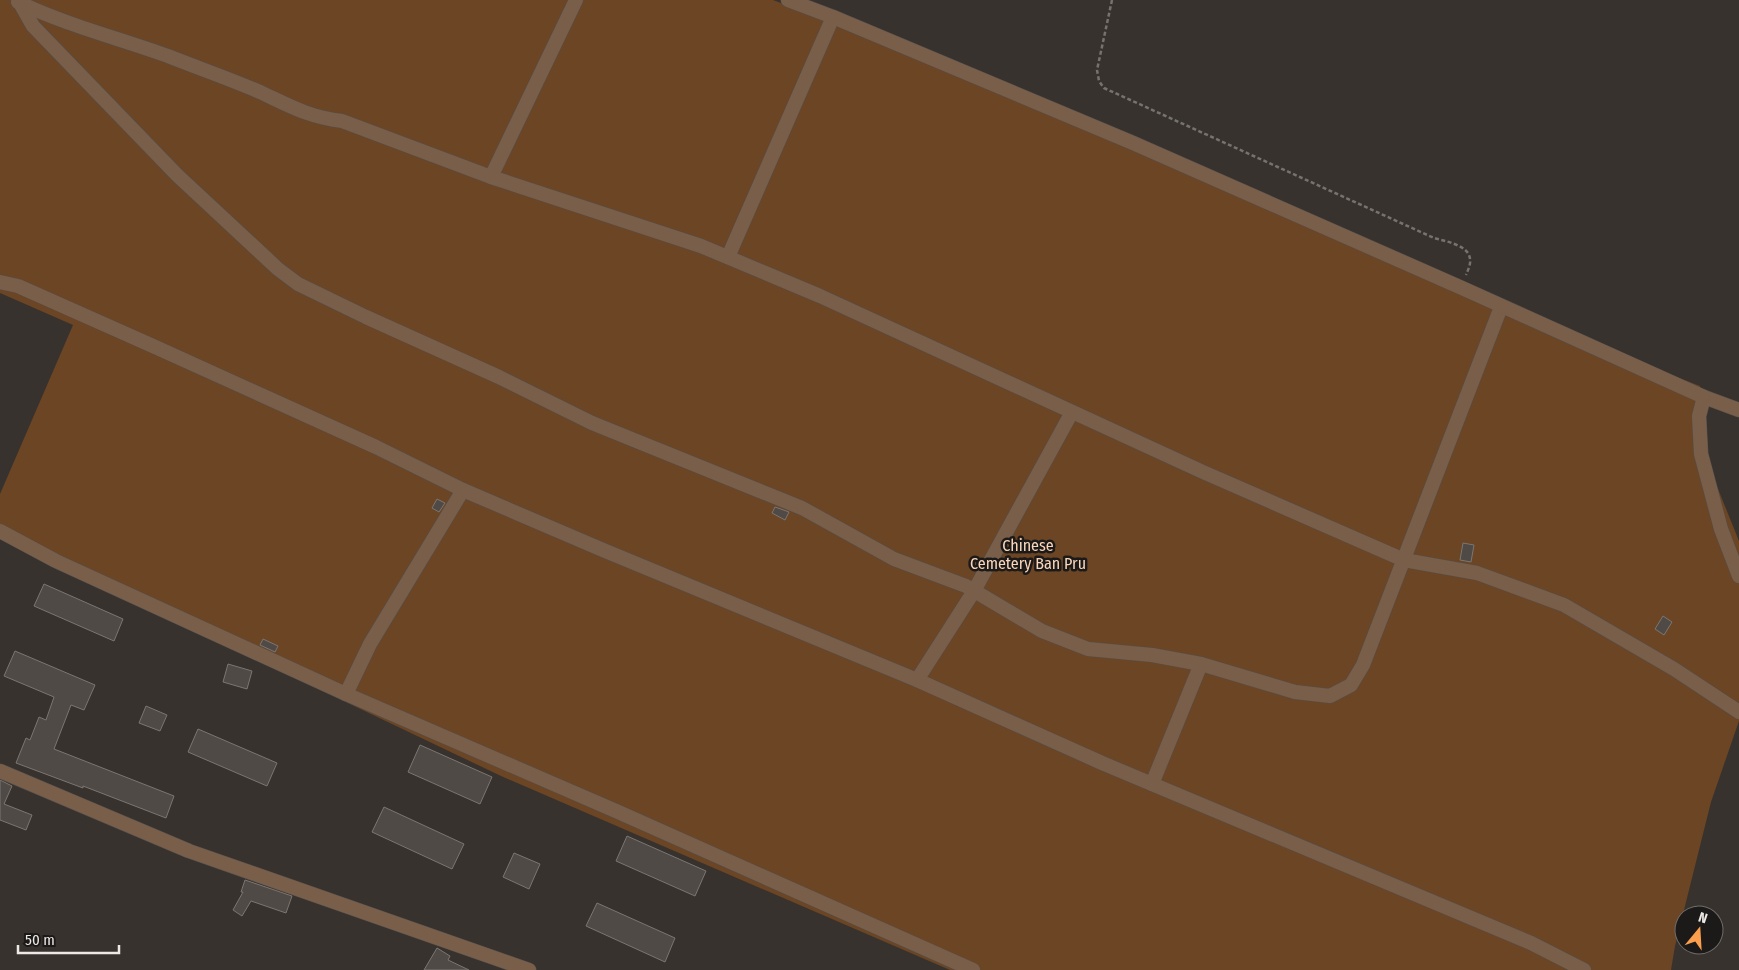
<svg xmlns="http://www.w3.org/2000/svg" width="1739" height="970" font-family="'Fira Sans Condensed',sans-serif">
	<rect width="100%" height="100%" fill="#37322e"/>
	<path fill="#6b4524" d="M0 0H773L832 22 1224 188 1480 301 1700 386 1710 469 1739 541V721L1711 802 1675 946 1671 970H950L501 776 0 537V494L73 325 0 293Z"/>
	<g fill="#4f4a45" stroke="#7c7672">
		<path d="M437 499 445 503 439 512 432 508Z"/>
		<path d="M775 507 789 512 785 520 772 513Z"/>
		<path d="M1463 543 1474 545 1471 562 1460 560Z"/>
		<path d="M44 584 123 619 114 641 34 606Z"/>
		<path d="M1663 616 1672 622 1664 635 1655 629Z"/>
		<path d="M263 639 278 646 275 652 260 645Z"/>
		<path d="M15 651 95 685 84 710 71 705 54 749 174 796 166 818 83 786V788L16 763 26 738 30 740 39 717 46 720 54 697 4 676Z"/>
		<path d="M228 664 252 671 247 689 223 682Z"/>
		<path d="M146 706 167 715 160 731 139 723Z"/>
		<path d="M198 729 277 763 267 786 188 752Z"/>
		<path d="M420 745 492 777 480 804 408 772Z"/>
		<path d="M0 780 12 786 4 804 32 815 26 830 0 820Z"/>
		<path d="M384 807 464 844 452 869 372 832Z"/>
		<path d="M627 836 706 871 695 896 616 861Z"/>
		<path d="M514 853 540 864 529 889 503 877Z"/>
		<path d="M245 880 292 896 286 913 251 901 242 916 233 910 243 892H241Z"/>
		<path d="M597 903 675 938 665 962 586 926Z"/>
		<path d="M437 948 450 956 448 960 469 970H424Z"/>
	</g>
	<g fill="none" stroke-linecap="round" stroke-linejoin="round">
		<g stroke="#544f4c" stroke-width="15">
			<g id="minor">
				<path d="M21 0 20 3 33 26 177 175 278 269 298 284 366 317 499 377 592 423 802 508 894 559 966 586 1042 631 1088 649 1152 655 1201 664 1295 692 1330 696 1351 685 1363 665 1501 307"/>
				<path d="M788 0 833 17 1133 143 1462 288 1704 397 1739 410"/>
				<path d="M18 2C66 25 118 38 168 56 198 68 230 79 260 92 290 106 308 117 342 121L491 177 576 0"/>
				<path d="M491 177 701 246 820 296 1203 472 1404 560 1477 573 1564 605 1674 669 1739 712"/>
				<path d="M728 257 833 17"/>
				<path d="M0 282 18 286 153 346 376 447 463 490 603 550 917 680 1102 763 1531 943 1584 970"/>
				<path d="M1704 397 1699 416 1701 454 1721 529 1739 576"/>
				<path d="M0 531 56 561 346 694 616 811 973 970"/>
				<path d="M917 680 974 591 1072 412"/>
				<path d="M346 694 370 644 463 490"/>
				<path d="M0 771 189 851 529 970"/>
				<path d="M1152 784 1201 664"/>
			</g>
		</g>
		<path stroke="#76726e" stroke-width="2.5" stroke-dasharray="4 2.5" stroke-linecap="butt" d="M1112 0 1097 70 1099 81 1104 88 1434 238C1444 241 1469 245 1470 259 1471 264 1468 270 1466 275"/>
		<use href="#minor" stroke="#795f4a" stroke-width="14"/>
	</g>
	<g text-anchor="middle" dominant-baseline="central" stroke-width="5" stroke-linejoin="round" paint-order="stroke">
		<g font-size="16" fill="#fad6bb" stroke="#1c1a18">
			<text x="1028" y="545">Chinese<tspan x="1028" dy="18">Cemetery Ban Pru</tspan></text>
		</g>
	</g>
	<g transform="translate(1699 930) rotate(18)"><circle r="24" fill="#1c1a18" stroke="#706d6b"/>
	<path d="M0-4L9 19L0 12L-9 19Z" fill="#fa9f4e"/>
	<text y="-8" font-size="14" font-weight="bold" text-anchor="middle" fill="#ede9e7">N</text>
	</g>
	<path d="M18 945v8h101v-8" fill="none" stroke="#ede9e7" stroke-width="2.5"/>
	<text x="25" y="945" font-size="15" fill="#ede9e7" stroke="#1c1a18" stroke-width="4" paint-order="stroke">50 m</text>
</svg>
